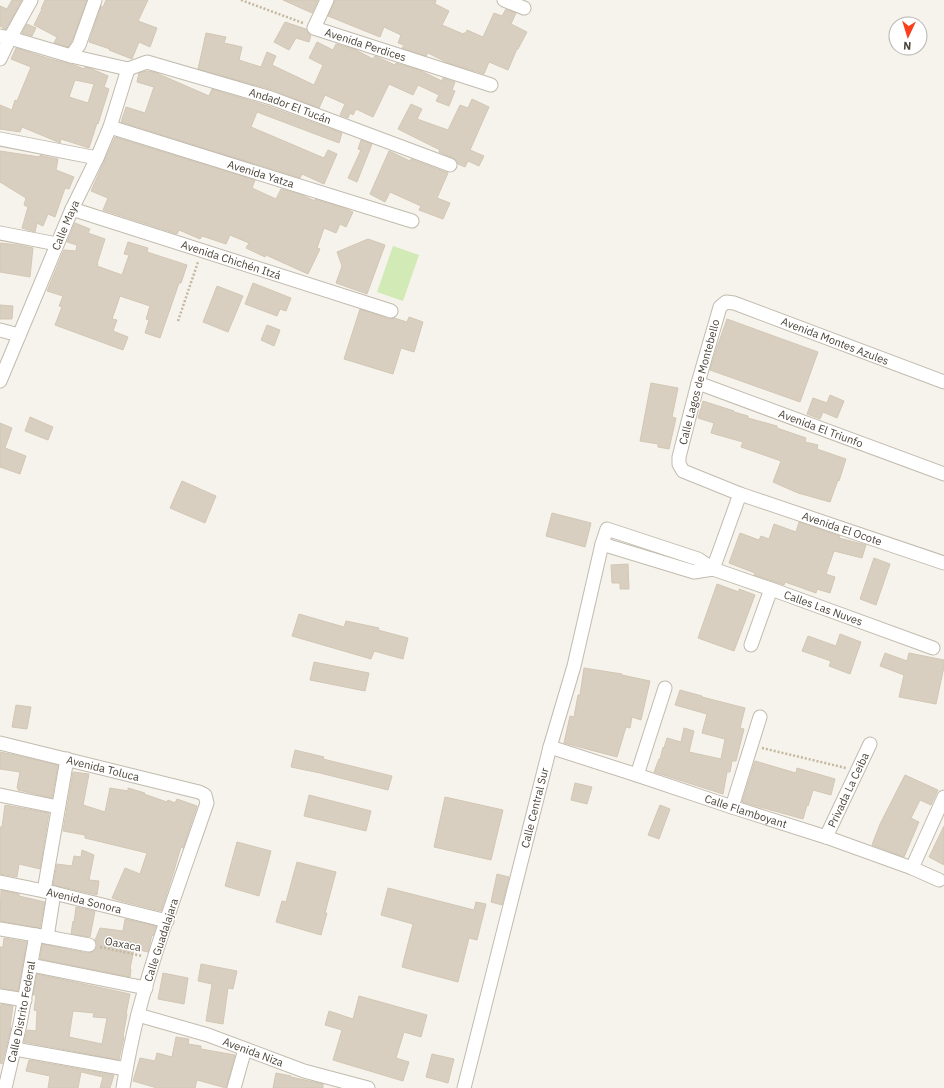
<svg xmlns="http://www.w3.org/2000/svg" width="944" height="1088" font-family="'IBM Plex Sans',sans-serif">
	<rect width="100%" height="100%" fill="#f6f3ec"/>
	<path fill="#d2eab5" d="M393 246 419 255 403 301 377 292Z"/>
	<g fill="#d8cfc1" stroke="#d3c7b4" fill-rule="evenodd">
		<path d="M12 0H22L6 29H4L0 26V6L7 9Z"/>
		<path d="M45 0H87L73 39 68 47 54 43 57 37 34 25 42 9H41Z"/>
		<path d="M106 0H148L138 21 157 28 150 47 139 42 132 59 109 50 110 49 89 42 101 6 103 7Z"/>
		<path d="M283 0H318L312 13Z"/>
		<path d="M335 0H436L435 4 449 11 442 25 463 34 464 33H466L467 30 483 37 494 13 502 16 506 9 516 13 511 24 527 32 518 49H517L508 70 489 62 484 74 448 63 428 53 426 56 402 48 404 45 398 43 401 35 384 27 380 37 328 16Z"/>
		<path d="M285 22 306 29 308 33 311 35 309 42 296 38 289 50 274 42Z"/>
		<path d="M27 24 36 28 32 36 22 33Z"/>
		<path d="M206 33 226 37 224 43 242 47 239 60 261 67 267 52 276 56 272 65 314 85 323 65 309 58 317 42 333 50 336 44 354 49 373 59 375 56 395 65 396 63 419 70 442 81 443 78 455 82 452 90 455 91 449 106 436 101 439 95 418 85 413 95 389 84 373 117 356 109 353 115 350 113 348 118 340 115 345 104 325 95 319 108 273 90 198 69Z"/>
		<path d="M16 48 47 58 74 65 84 69 85 67 90 68 108 76 104 87 109 89 98 124 97 123 89 148 61 139 60 143 58 142 22 127 20 132 0 129V105L12 110 15 100 17 101 31 67 11 59ZM75 80 94 84 88 103 69 97Z"/>
		<path d="M146 71 154 72 209 96 212 89 268 106 342 133 339 143 257 112 251 127 324 158 328 150 337 154 324 184 302 174 300 178 121 122 126 107 145 113 154 87 137 82 139 73Z"/>
		<path d="M472 99 489 107 470 150 484 156 479 166 468 161 465 167 458 164 456 160 453 158 439 152 440 150 398 129 411 104 422 109 417 119 448 130 460 105 468 108Z"/>
		<path d="M115 137 255 180 252 188 276 199 281 189 300 194 315 201V199L344 208 353 212 346 227 340 224 336 233 324 228 317 248 320 249 308 274 266 255 265 257 246 248 249 243 230 235 226 244 202 236 200 239 179 230 177 234 103 210 108 198 91 191Z"/>
		<path d="M361 140 372 144 357 182 348 178 361 150 358 149Z"/>
		<path d="M0 151 40 157V155L43 156 58 159 56 170 74 177 69 189 65 188 55 217 48 214 43 226 37 223 35 232 22 228 28 207 24 205 26 198 0 182Z"/>
		<path d="M389 151 410 161 411 159 448 173 437 198 450 203 443 219 419 210 421 206 390 192 385 202 370 194Z"/>
		<path d="M75 223 90 229 88 233 105 239 97 264H98L97 266 122 275 129 255 124 254 128 242 148 248 147 252 187 265 181 283H179L160 338 145 333 149 320 146 319 150 306 120 296 112 319 117 320 113 331 128 337 123 350 55 325 62 307 59 306 63 296 47 291 64 250 76 251 77 245 67 242Z"/>
		<path d="M368 239 385 245 367 294 336 283 342 266 337 252Z"/>
		<path d="M0 243 18 245 33 248 30 277 0 272Z"/>
		<path d="M253 283 291 298 286 311 280 309 277 316 245 304Z"/>
		<path d="M217 286 243 296 228 332 203 322Z"/>
		<path d="M0 305 13 306 12 319H0Z"/>
		<path d="M360 309 389 319 394 318 407 322 409 317 423 322 414 352 401 348 393 374 344 359Z"/>
		<path d="M727 319 818 352 800 402 710 370 716 350Z"/>
		<path d="M267 325 280 330 274 346 261 340Z"/>
		<path d="M651 383 678 388 672 417 676 418 669 449 658 447V444L640 441Z"/>
		<path d="M830 395 844 401 837 418 823 412 820 419 807 414 813 398 827 403Z"/>
		<path d="M703 401 734 411V412L748 416V418L777 426V428L806 438 805 442 818 445 817 449 846 459 839 481 838 480 830 502 798 493 773 482 781 461 741 447 743 442 711 433 714 423 698 418Z"/>
		<path d="M30 417 53 427 48 440 25 431Z"/>
		<path d="M0 423 12 428 5 448 26 456 20 474 0 467Z"/>
		<path d="M182 481 216 496 205 523 170 508Z"/>
		<path d="M552 513 591 523 585 547 546 536Z"/>
		<path d="M799 522 840 536 839 538 866 545 862 558 834 551 826 574 835 577 830 593 817 589 816 593 785 582 784 585 754 575 755 573 729 563 740 533 759 540 761 536 769 539 774 524 796 532Z"/>
		<path d="M874 558 890 564 876 605 860 599Z"/>
		<path d="M628 564 629 589H620V583H612L611 565Z"/>
		<path d="M717 584 739 592V589L755 595 734 651 698 638Z"/>
		<path d="M299 614 344 627 346 621 379 628 378 630 408 638 403 659 374 651 371 659 292 636Z"/>
		<path d="M840 634 861 642 850 674 829 666 831 661 802 651 808 636 836 646Z"/>
		<path d="M885 653 907 661 909 653 944 660V667L936 704 899 697 904 675 880 666Z"/>
		<path d="M314 662 369 673 365 691 310 680Z"/>
		<path d="M584 668 622 674V675L650 681 641 720 632 717 630 728 626 727 617 757 564 743 570 716 574 717 578 695H580Z"/>
		<path d="M680 690 702 696V697L745 708 740 728 744 729 736 761H732L730 772H727L723 794 654 772 659 759H660L663 747 664 748 667 738 681 742 684 728 694 731 689 752 721 759 725 739 702 733 707 714 675 705Z"/>
		<path d="M16 705 31 707 27 729 12 727Z"/>
		<path d="M295 750 324 757 323 759 392 776 388 790 320 773 291 767Z"/>
		<path d="M0 752 15 755 58 765 52 798 18 790V788H17L20 772 0 769Z"/>
		<path d="M755 761 796 773 797 768 835 779 831 795 813 790 808 806 807 805 803 819 742 802Z"/>
		<path d="M73 772 89 774 83 805 105 812 110 788 128 791V788L145 793 144 794 167 802 168 800 175 803 177 799 197 806 183 848 181 847 173 874 161 911 121 901 112 898 125 868 140 874 147 853 85 838V835L63 831Z"/>
		<path d="M905 775 938 790 931 805 920 800 911 818 919 822 904 857 872 845 880 824Z"/>
		<path d="M575 783 592 787 587 804 571 800Z"/>
		<path d="M309 795 371 811 366 831 304 816Z"/>
		<path d="M445 797 503 810 491 860 434 847Z"/>
		<path d="M5 805 49 813 40 869 19 864 17 877 0 874V827H2Z"/>
		<path d="M660 805 670 809 659 839 648 835Z"/>
		<path d="M944 826V865L929 857Z"/>
		<path d="M237 842 271 851 259 896 225 886Z"/>
		<path d="M82 850 94 855 89 880 99 881 97 895 53 885 57 864 72 866 74 856 81 857Z"/>
		<path d="M297 862 336 872 325 913H327L321 935 276 922 282 901 286 902Z"/>
		<path d="M497 874 509 877 502 905 491 902Z"/>
		<path d="M388 888 474 910 476 902 486 904 477 940 469 938 458 982 402 967 413 924 381 915Z"/>
		<path d="M1 890 19 894V896L45 902 40 928 0 921Z"/>
		<path d="M76 907 95 911 90 937 71 934 73 921 74 922Z"/>
		<path d="M125 919 156 926 153 936 152 935 148 952 134 949 130 969H131L130 977 40 959 42 944 88 953 92 952 95 950 97 947V943L95 940 100 928 123 931Z"/>
		<path d="M4 938 27 942 18 991 0 988V947H3Z"/>
		<path d="M201 964 237 971 233 989 228 988 223 1024 206 1021 212 984 198 981Z"/>
		<path d="M163 973 188 978 184 1004 158 999Z"/>
		<path d="M37 974 130 994 126 1014H127L123 1037H124L119 1060 24 1042 27 1030 36 1031 37 1011 34 1010 36 995H33ZM73 1011 94 1013 93 1017 107 1018 102 1044 69 1037Z"/>
		<path d="M359 996 427 1015 421 1037 404 1032 396 1058 409 1062 403 1081 333 1060 342 1030 325 1025 329 1011 353 1019Z"/>
		<path d="M1 1004 13 1006 10 1028H11L2 1064 0 1063V1012Z"/>
		<path d="M176 1037 189 1039 188 1044 201 1046V1049L235 1055 226 1088 197 1080 195 1088H157L133 1081 140 1058 155 1061 157 1053 172 1057Z"/>
		<path d="M432 1054 454 1059 448 1083 426 1077Z"/>
		<path d="M29 1060 114 1075 110 1088H100L103 1077 81 1072 78 1088H48L50 1076 26 1071Z"/>
		<path d="M276 1073 291 1076V1077L323 1084V1088H273Z"/>
	</g>
	<g fill="none" stroke-linecap="round" stroke-linejoin="round">
		<g stroke="#c2bbae" stroke-width="15">
			<g id="minor">
				<path id="s1" d="M327 0 314 28 491 85"/>
				<path d="M504 0 524 8"/>
				<path d="M0 36 10 38 71 56 128 69"/>
				<path d="M71 56 79 45 95 0"/>
				<path d="M0 59 10 38 31 0"/>
				<path id="s2" d="M128 69 147 62 271 98 450 165"/>
				<path id="s3" d="M110 127 412 221"/>
				<path d="M0 139 97 158"/>
				<path id="s4" d="M72 209 391 311"/>
				<path d="M0 233 57 244"/>
				<path d="M0 330 19 335"/>
				<path id="s5" d="M0 381 72 209 97 158 110 127 128 69"/>
				<path id="s6" d="M944 382 734 303 726 302 720 307 698 383 679 457V464L683 471 740 494 944 563"/>
				<path id="s7" d="M698 383 944 474"/>
				<path d="M602 544 694 572 713 569"/>
				<path d="M713 569 740 494"/>
				<path d="M751 645 771 589"/>
				<path id="s8" d="M0 743 199 792 205 795 207 803C183 873 157 942 138 1014 132 1038 127 1063 123 1088"/>
				<path id="s9" d="M550 747 637 775 732 807 826 837 912 868 939 880"/>
				<path d="M637 775 665 688"/>
				<path d="M0 795 58 807"/>
				<path d="M732 807 760 717"/>
				<path id="s10" d="M826 837 870 744"/>
				<path d="M912 868 944 797"/>
				<path id="s11" d="M0 882 54 893 167 921"/>
				<path d="M44 891 67 759"/>
				<path d="M0 929 47 937 89 945"/>
				<path d="M47 937 54 893"/>
				<path d="M31 965 146 988"/>
				<path d="M0 996 25 1000"/>
				<path id="s12" d="M138 1015 208 1035 304 1071 368 1088"/>
				<path d="M15 1049 126 1069"/>
				<path id="s13" d="M5 1088 20 1024 36 935"/>
				<path d="M234 1088 245 1049"/>
				<path id="s14" d="M464 1088 550 747 574 666 602 544 607 529 698 559 713 569 771 589 933 648"/>
			</g>
		</g>
		<g stroke="#c4b79f" stroke-width="2.5" stroke-dasharray="2 2" stroke-linecap="butt">
			<path d="M241 0 303 23"/>
			<path d="M178 321 198 262"/>
			<path d="M762 748 846 768"/>
			<path d="M100 947 142 956"/>
		</g>
		<use href="#minor" stroke="#fff" stroke-width="13"/>
	</g>
	<g text-anchor="middle" dominant-baseline="central" stroke-width="3" stroke-linejoin="round" paint-order="stroke">
		<g font-size="11" fill="#4b4439" stroke="#fff">
			<text stroke="none"><textPath href="#s1" startOffset="85">Avenida Perdices</textPath></text>
			<text stroke="none"><textPath href="#s2" startOffset="170">Andador El Tucán</textPath></text>
			<text stroke="none"><textPath href="#s3" startOffset="158">Avenida Yatza</textPath></text>
			<text stroke="none"><textPath href="#s5" startOffset="169">Calle Maya</textPath></text>
			<text stroke="none"><textPath href="#s4" startOffset="167">Avenida Chichén Itzá</textPath></text>
			<text transform="translate(835 341) rotate(21)">Avenida Montes Azules</text>
			<text transform="translate(699 382) rotate(-75)">Calle Lagos de Montebello</text>
			<text stroke="none"><textPath href="#s7" startOffset="131">Avenida El Triunfo</textPath></text>
			<text stroke="none"><textPath href="#s6" startOffset="580">Avenida El Ocote</textPath></text>
			<text stroke="none"><textPath href="#s14" startOffset="808">Calles Las Nuves</textPath></text>
			<text stroke="none"><textPath href="#s8" startOffset="106">Avenida Toluca</textPath></text>
			<text stroke="none"><textPath href="#s10" startOffset="52">Privada La Ceiba</textPath></text>
			<text stroke="none"><textPath href="#s14" startOffset="289">Calle Central Sur</textPath></text>
			<text stroke="none"><textPath href="#s9" startOffset="206">Calle Flamboyant</textPath></text>
			<text stroke="none"><textPath href="#s11" startOffset="86">Avenida Sonora</textPath></text>
			<text transform="translate(161 940) rotate(-72)">Calle Guadalajara</text>
			<text transform="translate(123 944) rotate(11)">Oaxaca</text>
			<text stroke="none"><textPath href="#s13" startOffset="78">Calle Distrito Federal</textPath></text>
			<text stroke="none"><textPath href="#s12" startOffset="121">Avenida Niza</textPath></text>
		</g>
	</g>
	<g transform="translate(908 36) rotate(184)"><circle r="19" fill="#ffffff" stroke="#b7b4b0"/>
	<path d="M0-3L7 15L0 10L-7 15Z" fill="#fc3f1d"/>
	<text y="-6" font-size="11" font-weight="bold" text-anchor="middle" fill="#4b4439">N</text>
	</g>
</svg>
